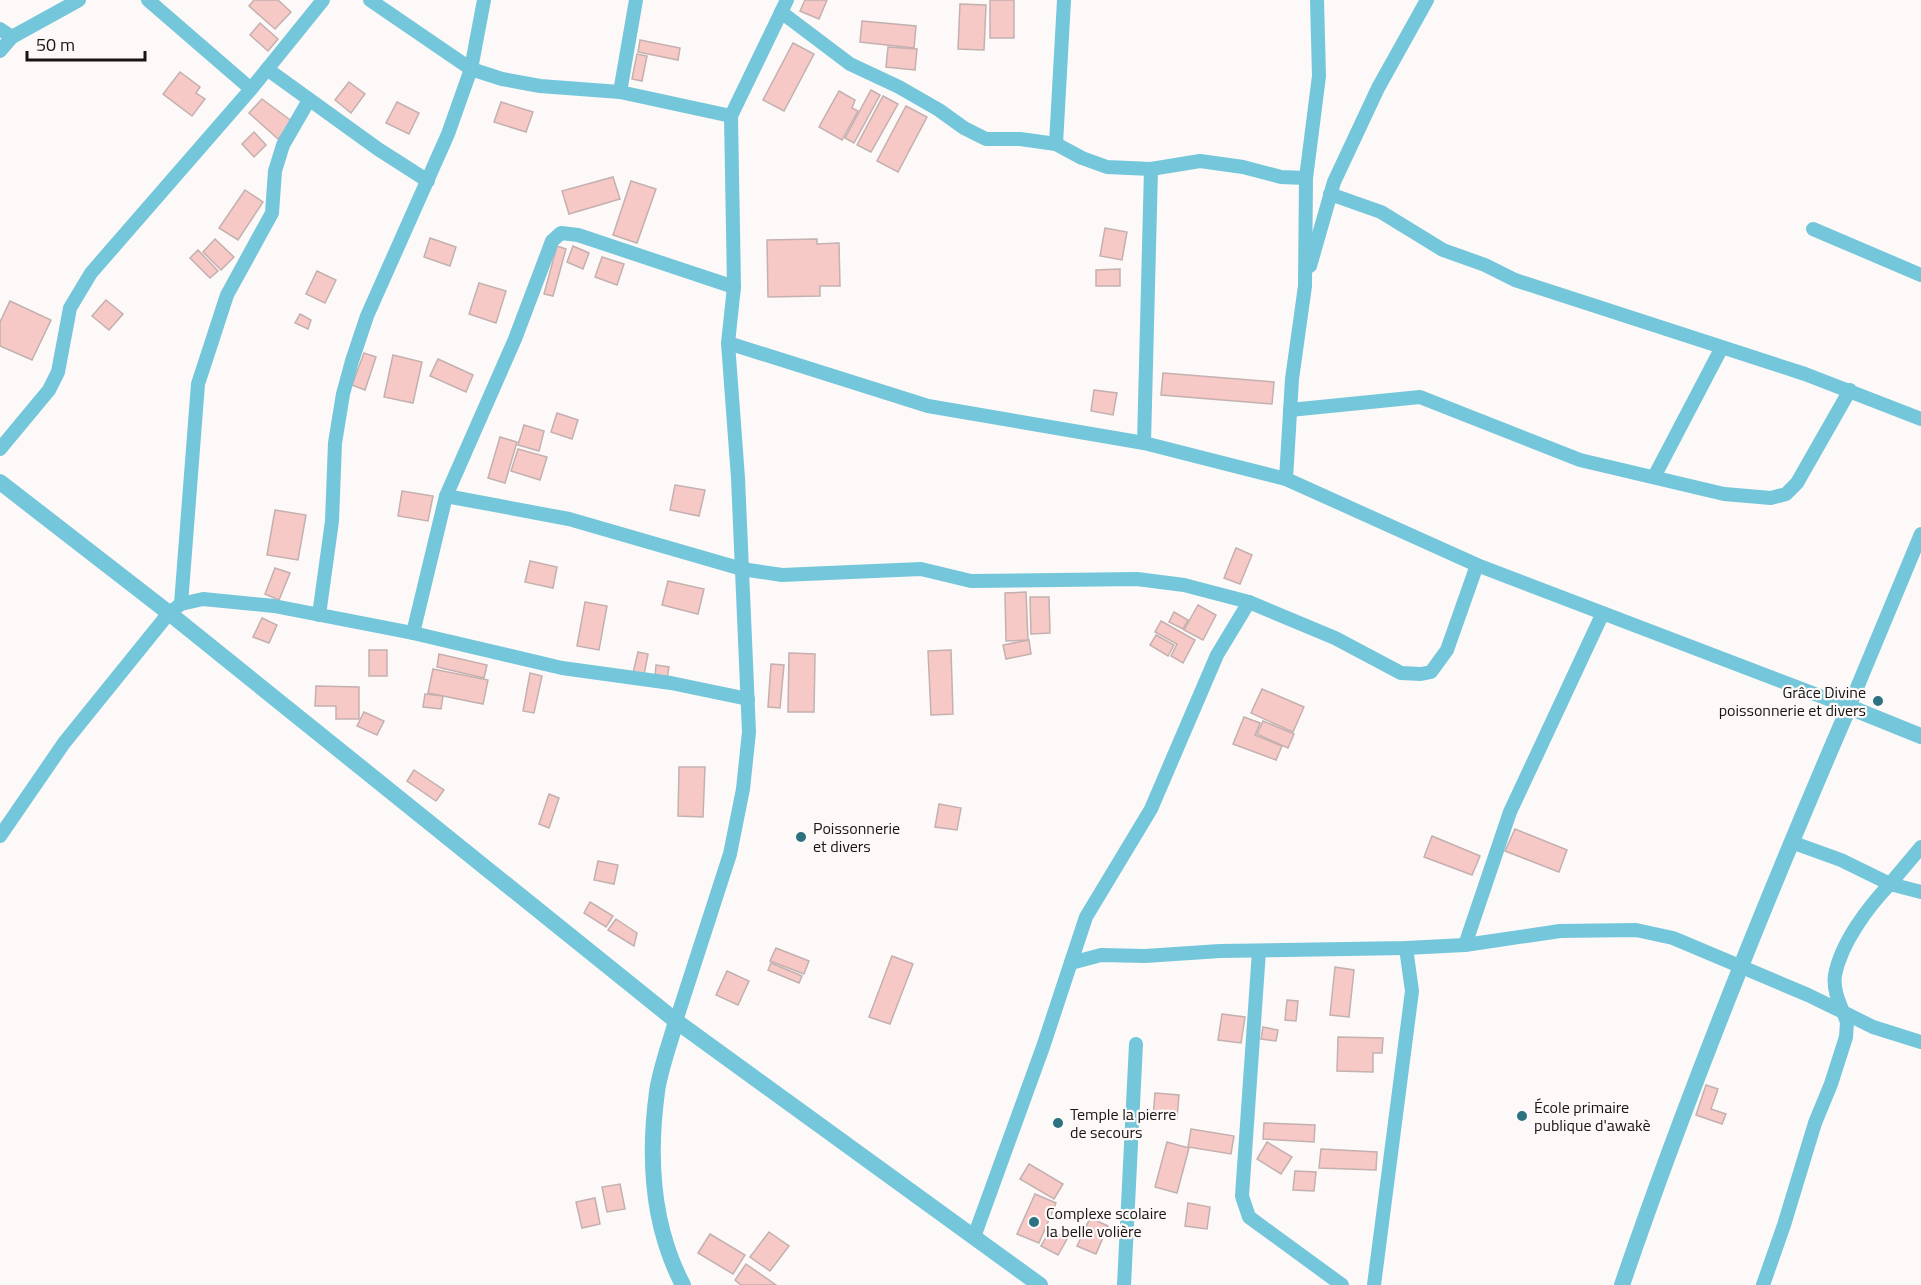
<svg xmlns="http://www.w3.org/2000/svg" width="1921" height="1285" font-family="'Titillium Web',sans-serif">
	<rect width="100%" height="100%" fill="#fcf9f8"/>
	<g fill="#f7c9c6" stroke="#c3b0af" stroke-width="1.5">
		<path d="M254 0H278L291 12 275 29 249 6Z"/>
		<path d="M805 0H827L819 19 800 11Z"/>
		<rect x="990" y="0" width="24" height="38"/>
		<path d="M960 4 986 5 984 50 958 49Z"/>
		<path d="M862 21 916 26 914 48 860 42Z"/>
		<path d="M260 23 278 39 268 51 250 35Z"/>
		<path d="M640 40 680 48 678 60 638 52Z"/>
		<path d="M793 43 814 54 784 111 763 100Z"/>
		<path d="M888 47 917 49 915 70 886 67Z"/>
		<path d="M637 54 647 56 642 81 632 79Z"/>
		<path d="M180 72 200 87 196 93 205 99 192 116 163 94Z"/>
		<path d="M349 82 365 94 351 113 335 100Z"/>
		<path d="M871 90 880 95 854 143 845 138Z"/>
		<path d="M839 91 855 100 852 108 858 111 842 140 819 127Z"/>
		<path d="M883 96 898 104 871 152 857 145Z"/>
		<path d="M262 99 293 122 278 139 249 113Z"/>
		<path d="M397 102 419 113 409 134 386 123Z"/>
		<path d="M501 102 533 112 526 132 494 122Z"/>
		<path d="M906 106 927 117 898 172 877 161Z"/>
		<path d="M254 132 266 145 254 157 242 144Z"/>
		<path d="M613 177 620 199 569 214 562 191Z"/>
		<path d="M631 181 656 189 637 243 613 235Z"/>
		<path d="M245 190 263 202 238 240 219 228Z"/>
		<path d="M1105 228 1127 232 1122 260 1100 256Z"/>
		<path d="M430 238 456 247 450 266 424 257Z"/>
		<path d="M215 239 234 257 221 270 203 252Z"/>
		<path d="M817 239V244L839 243 840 286H820V296L768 297 767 240Z"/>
		<path d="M557 246 566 249 553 296 544 294Z"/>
		<path d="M573 246 589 253 583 269 567 262Z"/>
		<path d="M198 250 218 271 210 278 190 258Z"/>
		<path d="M602 257 624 264 617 285 595 277Z"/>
		<path d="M1120 269V286H1096V270Z"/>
		<path d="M317 271 336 280 325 303 306 294Z"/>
		<path d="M479 283 506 291 496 323 469 314Z"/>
		<path d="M106 300 123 314 109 330 92 316Z"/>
		<path d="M10 301 51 320 32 360 0 346V322Z"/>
		<path d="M300 314 311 320 308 329 295 323Z"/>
		<path d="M364 353 376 357 365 390 352 385Z"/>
		<path d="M393 355 422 362 413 403 384 397Z"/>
		<path d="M438 359 473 375 466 392 430 376Z"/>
		<path d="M1163 373 1274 382 1272 404 1161 395Z"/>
		<path d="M1094 390 1117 393 1113 415 1091 411Z"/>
		<path d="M557 413 578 420 572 439 551 432Z"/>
		<path d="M524 425 544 431 539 451 518 445Z"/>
		<path d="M500 437 517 442 505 483 488 478Z"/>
		<path d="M518 449 547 457 540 480 511 471Z"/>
		<path d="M675 485 705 490 699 516 670 510Z"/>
		<path d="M402 491 433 496 428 521 398 516Z"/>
		<path d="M275 510 306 515 298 560 267 555Z"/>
		<path d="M1236 548 1252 555 1240 584 1224 578Z"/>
		<path d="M530 561 557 567 553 588 525 582Z"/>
		<path d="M275 568 290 573 279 600 265 594Z"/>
		<path d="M668 581 704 589 698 614 662 605Z"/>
		<path d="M1026 592 1028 640 1006 641 1005 593Z"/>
		<path d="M1030 597H1049L1050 633 1031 634Z"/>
		<path d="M585 602 607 606 599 650 577 646Z"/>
		<path d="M1198 605 1216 615 1203 640 1184 630Z"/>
		<path d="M1174 612 1188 620 1183 629 1169 622Z"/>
		<path d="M262 618 277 625 269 643 253 637Z"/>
		<path d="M1161 621 1195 640 1183 663 1171 656 1177 644 1155 632Z"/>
		<path d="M1156 635 1174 645 1168 656 1150 645Z"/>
		<path d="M1029 640 1031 654 1006 659 1003 645Z"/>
		<rect x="369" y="650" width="18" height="26"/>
		<path d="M951 650 953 714 931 715 928 651Z"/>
		<path d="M638 652 648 654 644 675 633 673Z"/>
		<path d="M789 653 815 654 814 712H788Z"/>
		<path d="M439 654 487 665 484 678 437 667Z"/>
		<path d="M771 664 784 665 780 708 768 707Z"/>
		<path d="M656 665 669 667 667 679 655 677Z"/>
		<path d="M433 669 488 680 483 704 428 693Z"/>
		<path d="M530 673 542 676 534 713 523 711Z"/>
		<path d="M316 686 359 687V719H336V706H315Z"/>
		<path d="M1262 689 1304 707 1293 732 1251 713Z"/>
		<path d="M425 694 443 696 441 709 423 707Z"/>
		<path d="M364 712 384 721 377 735 357 726Z"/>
		<path d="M1244 717 1260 723 1255 735 1282 746 1276 760 1233 744Z"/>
		<path d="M1263 721 1294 734 1288 748 1257 734Z"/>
		<path d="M679 767H705L703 817 678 816Z"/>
		<path d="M414 770 444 790 436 801 407 781Z"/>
		<path d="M549 794 559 798 549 828 539 824Z"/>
		<path d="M939 804 961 808 957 830 935 827Z"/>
		<path d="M1515 829 1567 850 1559 872 1505 851Z"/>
		<path d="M1432 836 1480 856 1472 875 1424 857Z"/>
		<path d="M598 861 618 865 614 884 594 880Z"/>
		<path d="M590 902 613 916 606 927 584 913Z"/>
		<path d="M616 919 637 933 634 946 608 930Z"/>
		<path d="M776 948 809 961 804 974 770 961Z"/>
		<path d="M892 956 913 964 890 1024 869 1017Z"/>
		<path d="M771 963 802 976 799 983 768 970Z"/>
		<path d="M1335 967 1354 970 1349 1017 1330 1015Z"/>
		<path d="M727 971 749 981 738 1005 716 995Z"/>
		<path d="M1287 1000 1298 1001 1296 1021 1285 1020Z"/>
		<path d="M1222 1014 1245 1017 1241 1043 1218 1040Z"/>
		<path d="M1263 1027 1278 1030 1276 1041 1261 1039Z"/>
		<path d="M1338 1037 1383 1038 1382 1053H1373V1072L1337 1071Z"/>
		<path d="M1706 1085 1718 1089 1711 1109 1726 1114 1722 1124 1696 1115Z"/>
		<path d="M1155 1093 1179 1095 1177 1119 1153 1117Z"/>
		<path d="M1264 1123 1315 1125 1314 1142 1263 1139Z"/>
		<path d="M1191 1129 1234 1136 1231 1154 1188 1147Z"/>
		<path d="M1167 1142 1189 1148 1177 1193 1155 1187Z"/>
		<path d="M1267 1142 1292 1157 1281 1174 1257 1159Z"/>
		<path d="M1321 1149 1377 1152 1376 1170 1319 1168Z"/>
		<path d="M1029 1164 1063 1184 1054 1199 1020 1179Z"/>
		<path d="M1295 1171 1316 1172 1314 1191 1293 1190Z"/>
		<path d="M620 1184 625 1209 607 1212 602 1187Z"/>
		<path d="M1035 1194 1056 1203 1039 1243 1017 1234Z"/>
		<path d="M595 1198 600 1224 582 1228 576 1202Z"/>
		<path d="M1188 1203 1210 1207 1207 1229 1185 1226Z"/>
		<path d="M1090 1218 1108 1226 1096 1254 1077 1246Z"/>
		<path d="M1050 1230 1067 1239 1058 1255 1041 1246Z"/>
		<path d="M769 1232 789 1246 770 1271 750 1257Z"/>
		<path d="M710 1234 745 1255 733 1274 698 1253Z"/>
		<path d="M746 1264 776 1285H741L735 1280Z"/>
	</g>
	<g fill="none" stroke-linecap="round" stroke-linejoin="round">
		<g stroke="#74c6da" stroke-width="14">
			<path d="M148 0 251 89"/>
			<path d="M370 0 471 69 502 79 540 86 620 92 731 116"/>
			<path d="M781 12 850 64 899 87 939 110 964 128 986 139H1020L1056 144 1082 158 1107 167 1151 169 1200 161 1243 167 1281 177 1306 178"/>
			<path d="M0 29 12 37 79 0"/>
			<path d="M0 51 12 37"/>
			<path d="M267 69 378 149 428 181"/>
			<path d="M620 92 636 0"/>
			<path d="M1056 144 1064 0"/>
			<path d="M1330 194 1381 212 1443 250 1485 265 1515 280 1805 374 1921 419"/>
			<path d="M1813 229 1921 275"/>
			<path d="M1310 266 1334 182 1378 88 1427 0"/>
			<path d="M728 343 928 406 1144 443 1286 479 1477 565 1849 707 1921 534"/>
			<path d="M1290 410 1420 397 1580 460 1724 494 1771 498 1786 494 1797 483 1850 390"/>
			<path d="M1144 443 1151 169"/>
			<path d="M0 449 49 390 58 372 70 308 91 273 251 89 323 0"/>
			<path d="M1654 477 1721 349"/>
			<path d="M1286 479 1292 379 1305 286 1306 178 1319 76 1317 0"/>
			<path d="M446 496 569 519 742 569 782 575 921 569 971 581 1137 579 1184 585 1249 602 1335 638 1401 673 1421 674 1431 672 1447 650 1477 565"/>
			<path d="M181 604 198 384 227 295 272 213 275 171 283 145 309 100"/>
			<path d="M319 615 332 521 335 443 343 394 352 361 367 316 448 134 471 69 484 0"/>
			<path d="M413 633 446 496 515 339 552 241 561 233 578 235 734 287"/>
			<path d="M0 836 64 743 169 613 181 604 203 599 274 606 413 633 562 668 671 683 748 699"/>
			<path d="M1791 842 1841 860 1890 884 1921 847"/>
			<path d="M1921 892 1890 884C1868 907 1841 943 1835 975 1833 988 1838 1000 1843 1012L1873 1027 1921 1042"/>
			<path d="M1465 945 1510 812 1602 615"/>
			<path d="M1259 951 1242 1196 1249 1217 1342 1285"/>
			<path d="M1071 963 1101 955 1145 956 1220 951 1406 948 1465 945 1560 931 1636 930 1673 938 1808 995 1843 1012 1847 1022 1846 1037 1831 1084 1815 1123 1784 1225 1763 1285"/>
			<path d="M676 1021 730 854 743 789 749 732 738 478 728 343 734 287 731 116 787 0"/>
			<path d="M974 1237 1043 1047 1086 917 1151 809 1217 655 1249 602"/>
			<path d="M1124 1285 1136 1044"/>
			<path d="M1374 1285 1412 991 1406 948"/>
		</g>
		<g stroke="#74c6da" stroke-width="16">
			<path d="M0 482 169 613 676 1021 1040 1285"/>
			<path d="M676 1021C670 1044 660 1069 657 1092 648 1158 652 1226 683 1285"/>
			<path d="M1622 1285C1689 1089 1767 897 1849 707L1921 736"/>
		</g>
	</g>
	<g fill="#2d7281" stroke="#fcf9f8" stroke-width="2">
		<circle cx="1878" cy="701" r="6"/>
		<circle cx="801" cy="837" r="6"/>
		<circle cx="1522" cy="1116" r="6"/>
		<circle cx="1058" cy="1123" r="6"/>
		<circle cx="1034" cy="1222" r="6"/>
	</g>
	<g text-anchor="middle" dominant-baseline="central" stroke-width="4.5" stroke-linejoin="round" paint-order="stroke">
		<g font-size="16" fill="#1a1414" stroke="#fcf9f8" text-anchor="start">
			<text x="1866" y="692" text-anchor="end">Grâce Divine<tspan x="1866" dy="18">poissonnerie et divers</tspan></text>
			<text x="813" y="828">Poissonnerie<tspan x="813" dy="18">et divers</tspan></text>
			<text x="1534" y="1107">École primaire<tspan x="1534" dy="18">publique d'awakè</tspan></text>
			<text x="1070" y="1114">Temple la pierre<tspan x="1070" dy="18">de secours</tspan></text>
			<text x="1046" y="1213">Complexe scolaire<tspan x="1046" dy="18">la belle volière</tspan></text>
		</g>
	</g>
	<path d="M27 51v9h118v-9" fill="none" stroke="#1a1414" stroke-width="3"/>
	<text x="36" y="51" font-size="18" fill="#1a1414" stroke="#fcf9f8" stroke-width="4.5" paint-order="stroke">50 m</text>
</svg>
